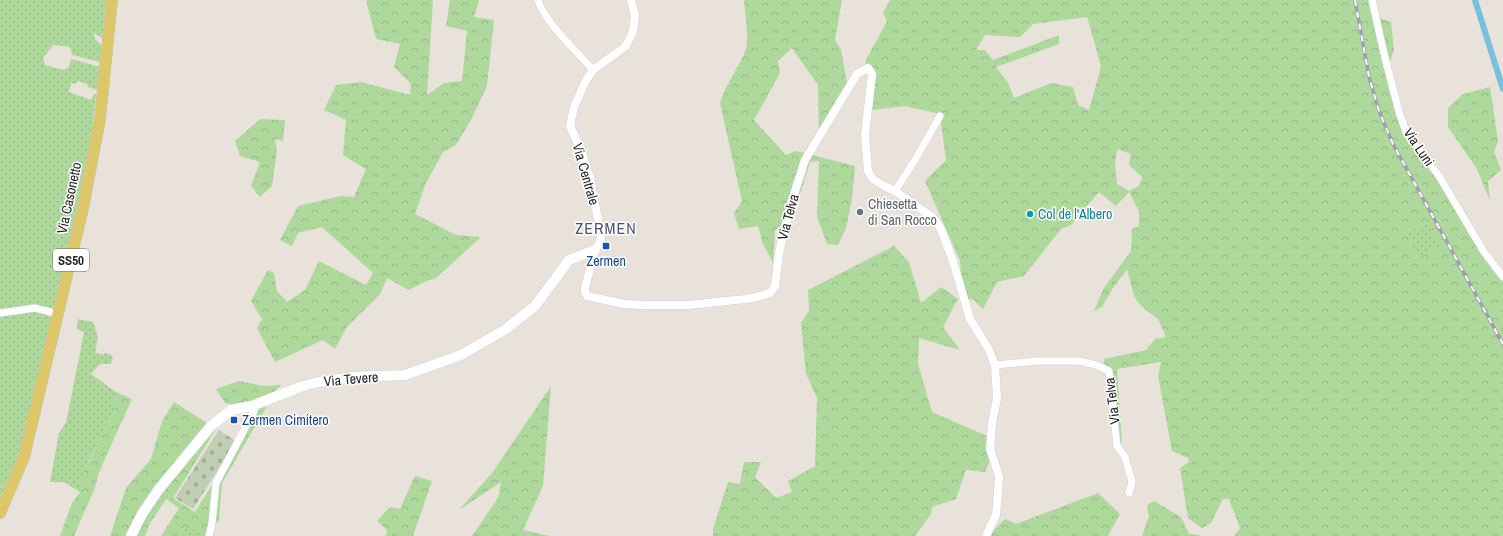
<svg xmlns="http://www.w3.org/2000/svg" width="1503" height="536" font-family="'Archivo Narrow',sans-serif">
	<defs>
		<pattern id="grass-dots" width="8" height="8" patternUnits="userSpaceOnUse"><rect width="8" height="8" fill="#aed89c"/><path d="M2 2h.1M6 6h.1" fill="none" stroke="#96b986" stroke-width="1.8" stroke-linecap="round"/></pattern>
		<pattern id="forest-crowns" width="20" height="18" patternUnits="userSpaceOnUse"><rect width="20" height="18" fill="#aed89c"/><path d="M2 6a3 3 0 1 1 6 0M12 15a3 3 0 1 1 6 0" fill="none" stroke="#96b986"/></pattern>
		<pattern id="cemetery-stones" width="16" height="16" patternUnits="userSpaceOnUse"><rect width="16" height="16" fill="#c0cfb3"/><path d="M2 7V4a2 2 0 0 1 4 0v3zM10 15v-3a2 2 0 0 1 4 0v3z" fill="#a5b29a"/></pattern>
	</defs>
	<rect width="100%" height="100%" fill="#e8e2da"/>
	<g fill="url(#grass-dots)">
		<path d="M0 0H106L102 38 93 32 95 39 102 46 100 62 72 55 70 47 53 45 43 58 45 65 63 70 69 67 71 59 100 67 97 90 88 87 87 84 78 81 76 84 71 83 69 92 91 100 94 94H96L91 142 83 192 32 425 0 503Z"/>
		<path d="M1428 223 1441 245 1415 259 1408 230Z"/>
		<path d="M78 319 93 322 98 337 95 353 104 355V353L110 354 113 357 111 364H100L91 374 116 392 110 419 88 462 80 492 64 482H50L59 433 66 423 84 332 77 329Z"/>
		<path d="M212 526 209 536H181L185 527Z"/>
	</g>
	<g fill="url(#forest-crowns)" fill-rule="evenodd">
		<path d="M366 0H433L427 95 444 83 462 81 467 31 446 26 450 0H479L474 17 494 20 487 86 472 118 456 145 443 152 425 185 415 214 456 235 481 237 436 278 424 282 409 290 387 278 380 294 347 327 335 349 323 340 275 362 257 328 262 319 251 301 268 270 274 273 277 291 287 302 305 290 319 261 366 285 373 273 322 227 298 233 292 246 280 240 298 206 341 196 354 197 366 169 343 155 346 120 324 110 336 85 361 82 410 95 411 84 394 67 400 44 376 39Z"/>
		<path d="M744 0H842L835 40 841 50 848 89 819 137 818 85 792 48 778 61 780 73 754 120 786 155 796 151 855 166 852 199 846 228 838 245 827 244 817 217 819 161 810 162 793 217 775 230 773 263 763 244 758 226 739 229 734 213 742 201 720 103C726 83 739 68 746 49 749 40 745 11 744 0Z"/>
		<path d="M890 0H1371L1376 17 1391 22 1394 50 1387 70 1402 132 1423 158 1503 278V536H1234L1240 528 1229 499H1223L1211 523 1202 528 1188 518 1180 468 1189 462 1188 458 1172 451 1158 376 1161 362 1117 369 1122 443 1113 439 1104 359 1146 350 1155 339 1166 337 1158 319 1141 306 1134 296 1127 269 1113 288 1102 307 1094 311 1104 288 1131 251 1132 229 1139 226V211L1129 192 1116 206 1099 192 1071 225 1061 229 1024 276 997 282 983 309 974 300 963 298 960 261 925 181 946 160 940 116 936 113 905 106 872 110 875 75 865 62 887 21 883 13ZM1087 17 1098 55 1101 67 1089 110 1078 105 1073 87 1051 83 1014 98 1008 83 996 67 1059 44V35L993 60 985 50H976L985 35 1020 37 1033 24ZM1117 149 1131 154 1129 165 1142 177 1139 186 1129 191 1117 184 1115 165ZM1428 223 1440 245 1415 259 1408 230Z"/>
		<path d="M1490 87 1498 141 1494 152 1501 170 1488 181 1490 201 1477 169 1448 127V108L1463 94Z"/>
		<path d="M260 119 285 120 283 141 275 139 277 150 272 186 260 197 251 186 260 162 240 156 235 141Z"/>
		<path d="M894 246 909 262 921 303 941 287 958 299 943 327 960 350 919 338 918 364 932 412 987 436 990 461 985 472 966 470 956 499 932 507 931 514 915 536H713V529L728 482 740 484 744 462H761L755 477 776 498 792 492 788 481 815 466 817 398 806 374 801 323 809 311 808 290Z"/>
		<path d="M239 381 264 386 282 385 265 398 266 408 222 483 219 521 201 533 185 527 181 536H161L179 508 166 499 149 525 145 536H110L126 488 151 459 162 421 174 402 216 429 173 498 195 512 259 410 225 403 216 389Z"/>
		<path d="M551 386 543 486 523 530 550 536H472L498 498 501 482 459 510 492 473Z"/>
		<path d="M116 392 132 399 100 470 94 490 74 536H60L72 503 80 492 79 481 110 419Z"/>
		<path d="M415 476 432 481 413 536H386L387 530 377 521 390 507 400 509Z"/>
		<path d="M1098 493 1120 514 1108 536H988L1005 519 1016 524Z"/>
		<path d="M1154 501 1181 517 1189 534 1203 536H1142L1149 516 1147 505Z"/>
	</g>
	<path fill="url(#cemetery-stones)" d="M219 430 236 441 193 509 175 498Z"/>
	<g fill="none" stroke-linecap="round" stroke-linejoin="round">
		<path stroke="#79bfde" stroke-width="6" d="M1475 0 1503 89"/>
		<g stroke="#cfd2de" stroke-width="8">
			<g id="minor">
				<path d="M538 0C544 21 578 53 593 70"/>
				<path d="M1372 0 1385 58 1399 112 1406 132 1439 176 1484 252 1503 277"/>
				<path d="M895 191 915 160 940 116"/>
				<path d="M0 313 35 308 58 314"/>
				<path d="M995 365 1038 361H1079L1096 365 1109 371 1117 446 1125 457 1132 482 1129 493"/>
				<path d="M209 536 212 523 216 483 254 411V406"/>
			</g>
		</g>
		<g stroke="#cfd2de" stroke-width="9">
			<path id="tertiary" d="M631 0 635 15 633 31 626 46 593 70 585 82 574 107 570 126 581 150 590 178 601 235 600 242 595 250 585 288V292L587 296 624 304 645 305H689L745 299 757 297 770 293 775 286 779 253 789 210 805 160 857 74 868 68 872 74 865 135 868 171 873 179 884 186 895 191 932 217 940 227 952 258 970 319 988 348 995 365 997 398 992 424 990 449 999 476 998 493 996 515 986 536"/>
		</g>
		<g stroke="#cfd2de" stroke-width="11">
			<path id="secondary" d="M131 536 142 514 159 489 211 426 231 410 252 406 300 387 318 382 355 377 405 375 461 355 506 329 535 306 569 260 595 250"/>
		</g>
		<g stroke="#c3c3c3" stroke-width="12">
			<path id="primary" d="M0 513 24 457 83 208 100 119 112 0"/>
		</g>
		<use href="#minor" stroke="#fff" stroke-width="7"/>
		<use href="#tertiary" stroke="#fff" stroke-width="8"/>
		<use href="#secondary" stroke="#fff" stroke-width="10"/>
		<use href="#primary" stroke="#dec769" stroke-width="11"/>
		<g stroke="#9e9faf" stroke-width="3.5">
			<path id="rail" d="M1355 0 1369 77 1379 111 1393 144 1503 344"/>
		</g>
		<use href="#rail" stroke="#fff" stroke-width="2" stroke-dasharray="6" stroke-linecap="butt"/>
	</g>
	<circle fill="#6b7280" stroke="#fff" stroke-width="1.5" cx="860" cy="212" r="4"/>
	<circle fill="#0f9aa8" stroke="#fff" stroke-width="1.5" cx="1030" cy="214" r="4"/>
	<g fill="#1a4fb4" stroke="#fff" stroke-width="1.5">
		<rect x="602" y="242" width="8" height="8" rx="2"/>
		<rect x="230" y="416" width="8" height="8" rx="2"/>
	</g>
	<g text-anchor="middle" dominant-baseline="central" stroke-width="3" stroke-linejoin="round" paint-order="stroke">
		<rect fill="#fff" stroke="#686868" stroke-width="1" x="53" y="249" width="36" height="22" rx="3"/>
		<g font-size="13" font-weight="bold" fill="#272727">
			<text x="71" y="260">SS50</text>
		</g>
		<g font-size="14" fill="#272727" stroke="#fff">
			<text transform="translate(1419 147) rotate(56)">Via Luni</text>
			<text transform="translate(586 174) rotate(74)">Via Centrale</text>
			<text transform="translate(69 198) rotate(-78)">Via Casonetto</text>
			<text transform="translate(788 217) rotate(-75)">Via Telva</text>
			<text transform="translate(351 379) rotate(-5)">Via Tevere</text>
			<text transform="translate(1112 401) rotate(-97)">Via Telva</text>
		</g>
		<g font-size="14" fill="#5b616d" stroke="#fff" text-anchor="start">
			<text x="868" y="204">Chiesetta<tspan x="868" dy="16">di San Rocco</tspan></text>
		</g>
		<g font-size="14" fill="#0d838f" stroke="#fff" text-anchor="start">
			<text x="1038" y="214">Col de l'Albero</text>
		</g>
		<g font-size="14" fill="#164399" stroke="#fff">
			<text x="606" y="261">Zermen</text>
			<text x="242" y="420" text-anchor="start">Zermen Cimitero</text>
		</g>
		<g font-size="16" letter-spacing="1" fill="#4d5271" stroke="#fff">
			<text x="606" y="228">ZERMEN</text>
		</g>
	</g>
</svg>
